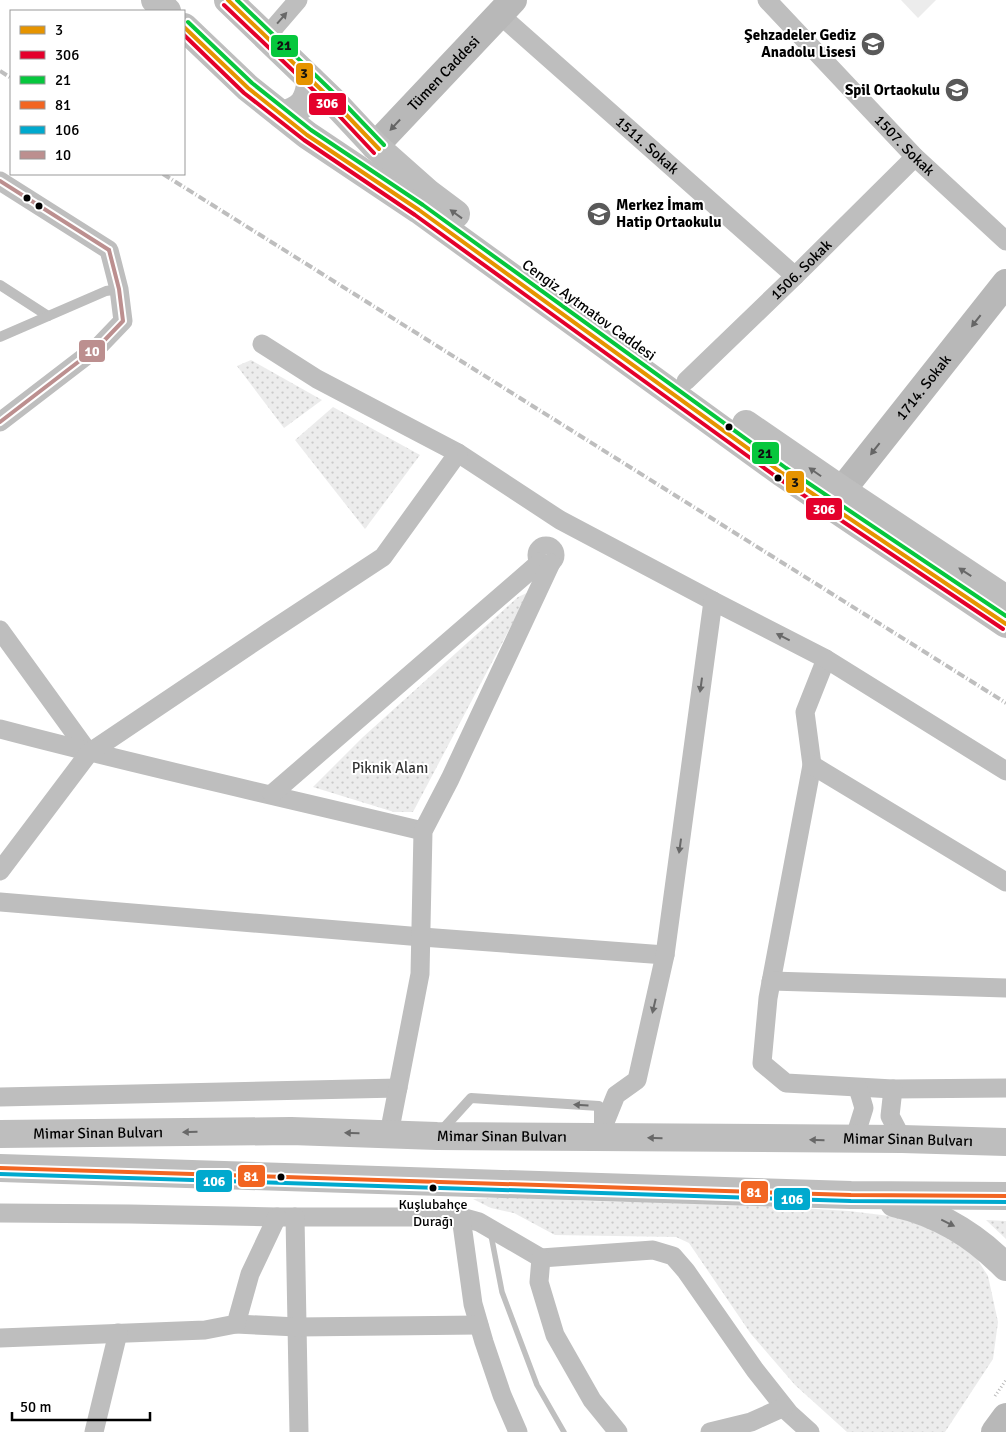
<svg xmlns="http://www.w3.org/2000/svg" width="1006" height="1432" font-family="Signika,sans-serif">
	<defs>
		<pattern id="grass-dots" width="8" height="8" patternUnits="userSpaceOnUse" patternTransform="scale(1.25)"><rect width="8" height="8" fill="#ececec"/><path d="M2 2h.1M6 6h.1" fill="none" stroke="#c9c9c9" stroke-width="1.8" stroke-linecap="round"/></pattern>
	</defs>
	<rect width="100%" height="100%" fill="#fff"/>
	<g fill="url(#grass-dots)">
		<path d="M251 360 322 400 284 428 237 366Z"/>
		<path d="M333 407 420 455 365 529 295 440Z"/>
		<path d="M529 592 413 812H394L313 787 363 737 518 597Z"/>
		<path d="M534 1196 583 1201 719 1203 849 1211 898 1217 944 1234 977 1259 988 1276 998 1322 993 1359 945 1432H847L795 1385 751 1334 689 1243 676 1237 555 1235 514 1213 491 1208 473 1199Z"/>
		<path d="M986 1220 1006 1221V1239Z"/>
	</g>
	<path fill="#ececec" d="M901 0H936L918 18Z"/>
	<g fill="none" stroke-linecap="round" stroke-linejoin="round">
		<path stroke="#bfbfbf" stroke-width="5.5" d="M491 1235 502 1292 537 1385 564 1432"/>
		<path stroke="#b9b9b9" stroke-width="3" stroke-dasharray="1 2.5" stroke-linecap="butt" d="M995 1396 1006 1380"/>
		<g stroke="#bebebe" stroke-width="10">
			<path d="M0 285 48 316"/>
			<path d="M0 337 106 291 119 289"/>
			<path d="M441 1131 471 1098 599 1106V1126"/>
		</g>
		<g stroke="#bebebe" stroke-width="19">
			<path id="s1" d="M767 0 915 157 1006 241"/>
			<path id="s2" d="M499 14 795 276"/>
			<path d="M267 36 298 0"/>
			<path d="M0 181 109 250 119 289 123 321 99 346 0 422"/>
			<path d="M262 344 317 379 458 453 560 520 713 601"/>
			<path id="s3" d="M686 381 795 276 915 157"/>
			<circle cx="546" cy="555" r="9"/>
			<path d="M0 630 89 753"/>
			<path d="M826 659 805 712 812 765 768 998 762 1063 786 1083 893 1089 1006 1088"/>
			<path d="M0 729C140 766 282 797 423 831"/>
			<path d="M812 765 1006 882"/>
			<path d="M272 794 540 562"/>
			<path d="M0 871 89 753 269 632 383 557 458 453"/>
			<path d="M0 902 422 937 665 955"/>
			<path d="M771 981 1006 988"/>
			<path d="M893 1089 890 1116 902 1139"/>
			<path d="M0 1097 398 1088"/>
			<path d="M389 1134 420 974 423 831 450 779 551 563"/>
			<path d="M599 1137 616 1095 637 1080 665 955 713 601 826 659 1006 771"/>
			<path d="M854 1140 864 1108 858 1088"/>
			<path d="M0 1213 130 1214 277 1217H461L479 1222 541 1258 653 1250 673 1256 686 1271 755 1370 789 1413 810 1432"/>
			<path d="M295 1217 299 1432"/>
			<path d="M461 1217 473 1304 484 1342 502 1395 518 1432"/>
			<path d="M541 1258 539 1282 555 1335 592 1400 618 1432"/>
			<path d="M236 1324 297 1327 479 1325"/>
			<path d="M0 1338 205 1330 236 1324 250 1274 277 1217"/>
			<path d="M94 1432 118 1333"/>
			<path d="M710 1432 751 1422 784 1407"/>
		</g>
		<g stroke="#b8b8b8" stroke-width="28">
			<path id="s4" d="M375 146 513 0"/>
			<path id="s5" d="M842 490 1006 283"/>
			<path d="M995 1432 1006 1417"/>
		</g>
		<g stroke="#bebebe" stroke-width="28">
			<path d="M155 0 167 11"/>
			<path d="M228 0 333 101 375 146 428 193 456 214"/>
			<path d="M184 27 248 88 307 135 419 210 782 473 1006 624"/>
			<path d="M282 115C303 109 308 102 311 80"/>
			<path d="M746 424 842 490 1006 599"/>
		</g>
		<g stroke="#bebebe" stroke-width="28">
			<path id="s6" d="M0 1134 291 1131 437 1136 902 1139 1006 1142"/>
			<path d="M0 1168 851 1195 1006 1196"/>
			<path d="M894 1203C939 1213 974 1235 1006 1267"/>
		</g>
		<g stroke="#bebebe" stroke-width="4" stroke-dasharray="8 2.5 1 2.5" stroke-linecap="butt">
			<path d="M0 71 11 78"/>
			<path d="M163 174 1006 703"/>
		</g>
		<g stroke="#fff" stroke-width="8">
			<g id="bus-1">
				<path d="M228 0 333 101 379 149"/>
				<path d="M184 27 248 88 307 135 419 210 782 473 1006 624"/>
			</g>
		</g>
		<g stroke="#fff" stroke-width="8">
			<g id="bus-2">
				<path d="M224 5 329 105 374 153"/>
				<path d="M184 35 244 93 304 140 415 215 778 478 1003 629"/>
			</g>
		</g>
		<g stroke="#fff" stroke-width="8">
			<g id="bus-3">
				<path d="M237 0 337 96 384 145"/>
				<path d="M188 22 252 83 311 130 423 205 786 468 1006 616"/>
			</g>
		</g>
		<g stroke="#fff" stroke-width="8">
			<path id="bus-4" d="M0 1168 851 1195 1006 1196"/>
		</g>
		<g stroke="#fff" stroke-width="8">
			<path id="bus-5" d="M0 1174 851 1201 1006 1202"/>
		</g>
		<g stroke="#fff" stroke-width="8">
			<g id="bus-6">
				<path d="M0 181 109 250"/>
				<path d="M0 422 99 346 123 321 119 289 109 250"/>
			</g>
		</g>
		<use href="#bus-1" stroke="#e69400" stroke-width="4"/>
		<use href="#bus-2" stroke="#e4002b" stroke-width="4"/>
		<use href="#bus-3" stroke="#06c73d" stroke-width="4"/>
		<use href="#bus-4" stroke="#f26522" stroke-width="4"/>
		<use href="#bus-5" stroke="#00a9ce" stroke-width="4"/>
		<use href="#bus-6" stroke="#bc8f8f" stroke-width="4"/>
	</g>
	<defs><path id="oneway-solid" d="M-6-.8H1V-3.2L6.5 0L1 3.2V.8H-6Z" transform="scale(1.25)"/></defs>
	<g fill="#686868">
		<use href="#oneway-solid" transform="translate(282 18) rotate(-49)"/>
		<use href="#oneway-solid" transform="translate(456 214) rotate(-144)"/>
		<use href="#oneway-solid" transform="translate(815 472) rotate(-145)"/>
		<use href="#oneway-solid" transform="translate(965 572) rotate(-147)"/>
		<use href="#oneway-solid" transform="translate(783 637) rotate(-153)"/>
		<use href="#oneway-solid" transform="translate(701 685) rotate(98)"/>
		<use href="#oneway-solid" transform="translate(680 846) rotate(98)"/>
		<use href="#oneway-solid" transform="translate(654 1006) rotate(103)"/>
		<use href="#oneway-solid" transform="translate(581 1105) rotate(-176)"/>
		<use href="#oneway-solid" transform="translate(190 1132) rotate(179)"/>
		<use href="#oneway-solid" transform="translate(352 1133) rotate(-178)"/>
		<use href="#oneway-solid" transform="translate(655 1138) rotate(-179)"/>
		<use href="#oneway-solid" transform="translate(817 1140) rotate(-179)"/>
		<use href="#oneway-solid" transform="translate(948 1223) rotate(26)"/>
	</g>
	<g fill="#656565">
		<use href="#oneway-solid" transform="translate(395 125) rotate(133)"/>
		<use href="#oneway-solid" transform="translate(976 321) rotate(128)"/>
		<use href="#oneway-solid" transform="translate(875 449) rotate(128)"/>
	</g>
	<defs>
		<g id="school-disc" transform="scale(1.25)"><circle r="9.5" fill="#595959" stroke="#fff"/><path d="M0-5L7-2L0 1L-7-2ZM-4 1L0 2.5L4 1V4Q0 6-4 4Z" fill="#fff"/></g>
	</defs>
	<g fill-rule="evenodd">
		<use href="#school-disc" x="873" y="44"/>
		<use href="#school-disc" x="957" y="90"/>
		<use href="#school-disc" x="599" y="214"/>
	</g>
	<g fill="#000" stroke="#fff" stroke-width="2">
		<circle cx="27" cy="198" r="4.5"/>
		<circle cx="39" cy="206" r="4.5"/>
		<circle cx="729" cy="427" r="4.5"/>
		<circle cx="778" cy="478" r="4.5"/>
		<circle cx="281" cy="1177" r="4.5"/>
		<circle cx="433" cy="1188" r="4.5"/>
	</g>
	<g text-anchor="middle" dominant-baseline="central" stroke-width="4" stroke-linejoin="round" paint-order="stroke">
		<g font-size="14" fill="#000" stroke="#fff">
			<text x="433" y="1204">Kuşlubahçe<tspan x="433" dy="17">Durağı</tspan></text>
		</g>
		<g font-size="15" font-weight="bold" fill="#000" stroke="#fff" text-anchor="end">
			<text x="856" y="35">Şehzadeler Gediz<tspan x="856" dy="17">Anadolu Lisesi</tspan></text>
			<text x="940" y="90">Spil Ortaokulu</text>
			<text x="616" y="205" text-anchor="start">Merkez İmam<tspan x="616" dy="17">Hatip Ortaokulu</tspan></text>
		</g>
		<g font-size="15" fill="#000" stroke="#fff">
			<text stroke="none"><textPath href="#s4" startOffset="100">Tümen Caddesi</textPath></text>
			<text stroke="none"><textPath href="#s2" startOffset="198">1511. Sokak</textPath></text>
			<text stroke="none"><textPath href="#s1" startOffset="200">1507. Sokak</textPath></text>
			<text stroke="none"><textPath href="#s3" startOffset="160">1506. Sokak</textPath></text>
			<text transform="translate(589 310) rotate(36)">Cengiz Aytmatov Caddesi</text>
			<text stroke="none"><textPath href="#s5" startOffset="131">1714. Sokak</textPath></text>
			<text stroke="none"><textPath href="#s6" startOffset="98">Mimar Sinan Bulvarı</textPath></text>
			<text stroke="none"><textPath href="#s6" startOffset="502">Mimar Sinan Bulvarı</textPath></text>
			<text stroke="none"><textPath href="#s6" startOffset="908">Mimar Sinan Bulvarı</textPath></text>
		</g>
		<g font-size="15" fill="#333" stroke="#fff">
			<text x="390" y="768">Piknik Alanı</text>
		</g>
	</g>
	<g stroke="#fff" stroke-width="2">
		<rect x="270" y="34" width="29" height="24" rx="5" fill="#06c73d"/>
		<rect x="295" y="62" width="19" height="24" rx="5" fill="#e69400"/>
		<rect x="308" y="92" width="39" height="24" rx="5" fill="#e4002b"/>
		<rect x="78" y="339" width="28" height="24" rx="5" fill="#bc8f8f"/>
		<rect x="751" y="441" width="29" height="24" rx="5" fill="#06c73d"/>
		<rect x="785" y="470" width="20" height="24" rx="5" fill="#e69400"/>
		<rect x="805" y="497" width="38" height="24" rx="5" fill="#e4002b"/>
		<rect x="237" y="1164" width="29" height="24" rx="5" fill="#f26522"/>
		<rect x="195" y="1169" width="38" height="24" rx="5" fill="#00a9ce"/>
		<rect x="740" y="1180" width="29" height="24" rx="5" fill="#f26522"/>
		<rect x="773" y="1187" width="38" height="24" rx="5" fill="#00a9ce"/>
	</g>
	<g font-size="14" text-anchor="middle" font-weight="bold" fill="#fff">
		<text x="327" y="108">306</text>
		<text x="92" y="356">10</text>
		<text x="824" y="514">306</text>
		<text x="251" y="1181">81</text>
		<text x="214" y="1186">106</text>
		<text x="754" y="1197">81</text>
		<text x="792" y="1204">106</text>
	</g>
	<g font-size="14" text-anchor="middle" font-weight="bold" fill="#111">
		<text x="284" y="50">21</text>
		<text x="304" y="78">3</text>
		<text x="765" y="458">21</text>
		<text x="795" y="487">3</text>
	</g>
	<rect x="10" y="10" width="175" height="165" fill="#ffffff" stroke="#999999"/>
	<rect x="20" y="26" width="25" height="8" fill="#e69400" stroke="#999999"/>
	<text x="55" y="35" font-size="15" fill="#000000">3</text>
	<rect x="20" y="51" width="25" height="8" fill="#e4002b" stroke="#999999"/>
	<text x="55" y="60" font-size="15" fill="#000000">306</text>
	<rect x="20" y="76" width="25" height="8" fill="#06c73d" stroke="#999999"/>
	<text x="55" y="85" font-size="15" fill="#000000">21</text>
	<rect x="20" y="101" width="25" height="8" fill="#f26522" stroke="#999999"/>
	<text x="55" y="110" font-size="15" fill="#000000">81</text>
	<rect x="20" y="126" width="25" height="8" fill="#00a9ce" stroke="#999999"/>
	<text x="55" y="135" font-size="15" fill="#000000">106</text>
	<rect x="20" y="151" width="25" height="8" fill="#bc8f8f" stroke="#999999"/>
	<text x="55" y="160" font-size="15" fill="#000000">10</text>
	<path d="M12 1412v8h138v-8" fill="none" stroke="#000000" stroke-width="2.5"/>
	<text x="20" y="1412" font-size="15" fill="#000000" stroke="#ffffff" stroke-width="4" paint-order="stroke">50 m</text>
</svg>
